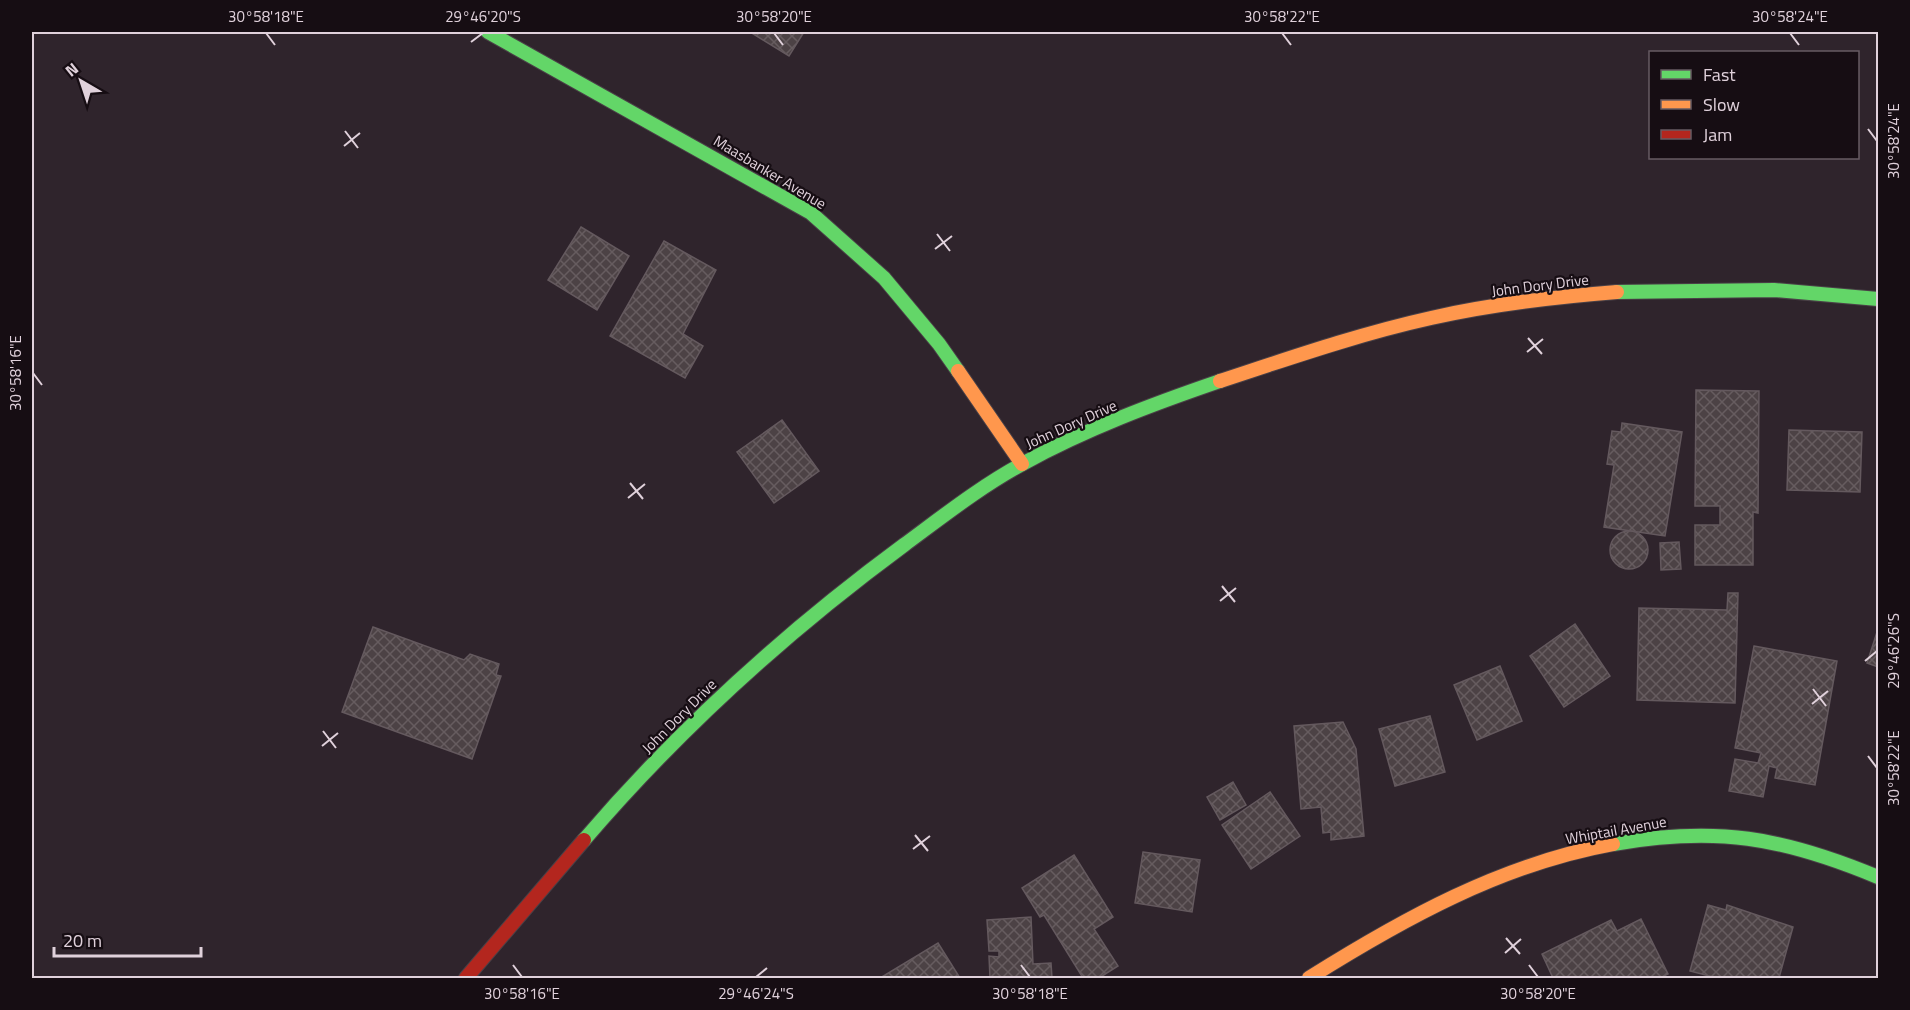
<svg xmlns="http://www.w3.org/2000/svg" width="1910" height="1010" font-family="'Titillium Web',sans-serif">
	<defs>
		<pattern id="building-cross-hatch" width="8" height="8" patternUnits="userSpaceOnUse" patternTransform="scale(1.5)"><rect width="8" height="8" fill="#4c4245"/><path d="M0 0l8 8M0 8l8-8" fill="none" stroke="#665c5f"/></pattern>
	</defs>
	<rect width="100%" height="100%" fill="#2f242c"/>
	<g fill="url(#building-cross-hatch)" stroke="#64595e" stroke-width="1.5">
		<path d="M750 32H804L789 56Z"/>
		<path d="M581 227 629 256 597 310 548 280Z"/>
		<path d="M664 241 716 270 683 334 703 346 685 378 610 336Z"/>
		<path d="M1696 390 1759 391 1758 513 1753 512V565H1695V525H1720V506H1695Z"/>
		<path d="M782 420 819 471 774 503 737 452Z"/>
		<path d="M1622 423 1682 432 1665 536 1604 527 1614 465 1607 464 1612 431 1621 432Z"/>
		<path d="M1789 430 1862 432 1860 492 1787 490Z"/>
		<circle cx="1629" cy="550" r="19"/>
		<path d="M1679 542 1681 569 1661 570 1660 543Z"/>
		<path d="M1728 593H1738L1735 703 1637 700 1639 608 1727 610Z"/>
		<path d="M1575 624 1610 676 1564 707 1530 656Z"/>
		<path d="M373 627 464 660 470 654 499 664 496 675 501 676 472 759 342 712Z"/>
		<path d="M1878 629V667L1867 663Z"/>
		<path d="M1754 646 1837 661 1815 785 1775 778 1777 768 1769 766 1763 797 1729 791 1735 759 1758 763 1761 753 1735 748Z"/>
		<path d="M1500 666 1522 721 1477 740 1454 685Z"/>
		<path d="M1430 716 1445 772 1395 786 1379 729Z"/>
		<path d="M1343 722 1356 749 1364 836 1331 840V832L1323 833 1321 807 1301 809 1294 726Z"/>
		<path d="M1233 782 1246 805 1220 820 1207 797Z"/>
		<path d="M1270 792 1300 836 1251 869 1222 825Z"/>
		<path d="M1143 852 1200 860 1192 912 1135 903Z"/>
		<path d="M1074 855 1113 917 1094 929 1118 966 1099 978H1083L1044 915 1040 917 1022 888Z"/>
		<path d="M1708 905 1726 910 1727 905 1793 927 1779 978H1717L1690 971Z"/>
		<path d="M1031 917 1033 964 1051 963 1052 978H990L989 956 999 957V951H989L987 920Z"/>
		<path d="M1641 919 1668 974 1660 978H1553L1542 954 1611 920 1617 931Z"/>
		<path d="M938 943 960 978H880Z"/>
	</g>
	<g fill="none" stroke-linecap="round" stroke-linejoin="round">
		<g stroke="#4a4147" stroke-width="16">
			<g id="fast">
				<path d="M488 32 811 213 884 278 939 344 958 371"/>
				<path d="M1617 292 1774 290 1878 299"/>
				<path d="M584 840C679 729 786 632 904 545 942 517 981 486 1024 463 1086 429 1153 404 1220 381"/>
				<path d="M1613 844C1716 826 1782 837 1878 877"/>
			</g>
		</g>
		<g stroke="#4a4147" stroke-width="16">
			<g id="slow">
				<path d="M958 371 1022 464"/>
				<path d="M1220 381C1290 358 1359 334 1431 318 1492 304 1554 297 1617 292"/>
				<path d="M1309 978C1403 919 1502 864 1613 844"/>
			</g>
		</g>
		<g stroke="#4a4147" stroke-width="16">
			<path id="jam" d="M466 978 584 840"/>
		</g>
		<use href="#fast" stroke="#63d668" stroke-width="14"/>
		<use href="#slow" stroke="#ff974d" stroke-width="14"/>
		<use href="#jam" stroke="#b3261e" stroke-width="14"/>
	</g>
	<path fill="none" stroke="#e0d1db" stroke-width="2" d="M266 33 275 45M774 33 783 45M1282 33 1291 45M1790 33 1799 45M471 42 483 33M1868 129 1877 141M345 131 358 148M344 146 360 133M937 234 950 251M935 249 952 236M1528 338 1542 354M1527 352 1543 339M33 373 42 385M630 483 643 499M628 498 645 484M1222 586 1235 602M1220 601 1236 588M1865 661 1877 651M1813 689 1826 706M1812 704 1828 691M323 731 336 748M322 746 338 733M1868 756 1877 768M915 835 928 851M913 849 930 836M1506 938 1520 954M1505 953 1521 939M513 965 522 977M1021 965 1030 977M1529 965 1538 977M756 977 767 968"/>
	<g text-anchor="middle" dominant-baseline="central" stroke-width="4.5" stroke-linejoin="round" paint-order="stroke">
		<g font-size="15" fill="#e0d1db" stroke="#160d13">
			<text transform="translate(770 172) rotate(31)">Maasbanker Avenue</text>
			<text transform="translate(1540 285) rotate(-7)">John Dory Drive</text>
			<text transform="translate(1071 424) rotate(-24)">John Dory Drive</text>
			<text transform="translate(679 716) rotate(-45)">John Dory Drive</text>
			<text transform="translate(1616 830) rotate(-10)">Whiptail Avenue</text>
		</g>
	</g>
	<rect width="1910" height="1010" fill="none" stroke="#160d13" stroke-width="66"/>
	<rect x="1649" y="51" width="210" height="108" fill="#160d13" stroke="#675b63" stroke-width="1.5"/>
	<rect x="1661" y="70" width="30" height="9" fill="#63d668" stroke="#675b63" stroke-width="1.5"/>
	<text x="1703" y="81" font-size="18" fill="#e0d1db">Fast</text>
	<rect x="1661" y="100" width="30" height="9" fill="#ff974d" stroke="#675b63" stroke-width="1.5"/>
	<text x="1703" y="111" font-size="18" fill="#e0d1db">Slow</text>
	<rect x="1661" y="130" width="30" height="9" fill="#b3261e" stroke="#675b63" stroke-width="1.5"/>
	<text x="1703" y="141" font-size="18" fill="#e0d1db">Jam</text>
	<g transform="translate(81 81) rotate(321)" stroke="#160d13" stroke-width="4.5" paint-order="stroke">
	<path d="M0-4.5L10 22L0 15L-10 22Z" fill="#e0d1db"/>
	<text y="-9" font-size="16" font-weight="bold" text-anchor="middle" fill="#e0d1db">N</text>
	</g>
	<path d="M54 947v9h147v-9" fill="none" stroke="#e0d1db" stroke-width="3"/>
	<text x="63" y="947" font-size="18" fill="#e0d1db" stroke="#160d13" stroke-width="4.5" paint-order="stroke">20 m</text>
	<rect x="33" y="33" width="1844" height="944" fill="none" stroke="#e0d1db" stroke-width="2"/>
	<g font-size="15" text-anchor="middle" fill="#e0d1db">
		<text x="266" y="22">30°58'18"E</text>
		<text x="483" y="22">29°46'20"S</text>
		<text x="774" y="22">30°58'20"E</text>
		<text x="1282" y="22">30°58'22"E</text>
		<text x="1790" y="22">30°58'24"E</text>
		<text transform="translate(1894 141) rotate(-90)" y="5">30°58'24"E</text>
		<text transform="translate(16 373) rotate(-90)" y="5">30°58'16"E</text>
		<text transform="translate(1894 651) rotate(-90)" y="5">29°46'26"S</text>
		<text transform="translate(1894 768) rotate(-90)" y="5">30°58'22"E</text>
		<text x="522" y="999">30°58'16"E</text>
		<text x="756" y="999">29°46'24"S</text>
		<text x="1030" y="999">30°58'18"E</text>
		<text x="1538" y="999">30°58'20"E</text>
	</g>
</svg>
